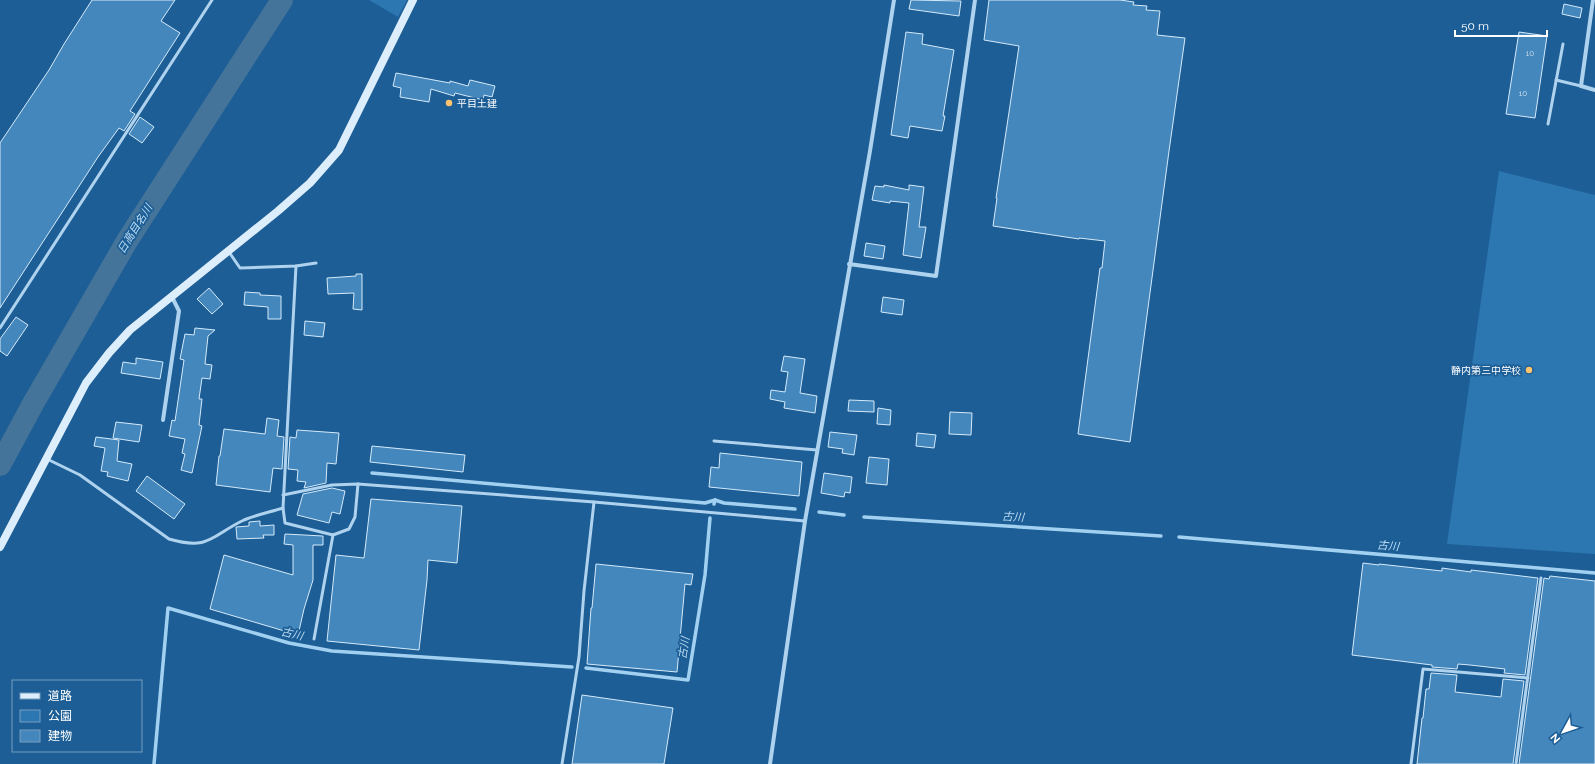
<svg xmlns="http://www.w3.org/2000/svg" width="1595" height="764" font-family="Raleway,'Noto Sans JP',sans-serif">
	<rect width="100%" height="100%" fill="#1c5e95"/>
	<g fill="#2c77b1">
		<path d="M369 0H407L398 17Z"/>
		<path d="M1499 171 1595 195V554L1447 544Z"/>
	</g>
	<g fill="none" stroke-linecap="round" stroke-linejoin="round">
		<g stroke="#a2d0f1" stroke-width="3.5">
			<path d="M372 473 705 503 715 500"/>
			<path d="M714 504 715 500 724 503 795 509"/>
			<path d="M819 512 844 515"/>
			<path d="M864 517 1161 536"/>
			<path d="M1179 537 1595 573"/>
			<path d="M586 668 688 680 705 575 710 518"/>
			<path d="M154 764 168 608 289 643 332 651 572 667"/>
		</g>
		<path stroke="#45749a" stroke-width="22" d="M0 465 34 402 127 241 282 0"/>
	</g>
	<g fill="#4487bc" stroke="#d5eafb">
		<path d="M92 0H175L161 21 180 33 130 111 135 114 124 131 119 128 98 157 0 308V143L49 70 64 44Z"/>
		<path d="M911 0 961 1 959 16 909 9Z"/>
		<path d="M989 0H1120L1134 2 1133 5 1147 6 1146 10 1160 11 1157 35 1185 38 1169 151 1130 442 1078 434 1100 268H1102L1105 241 1079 238V239L993 226 997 198H996L1019 46 984 40Z"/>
		<path d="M1564 4 1582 8 1580 18 1562 14Z"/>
		<path d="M906 32 923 34 922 44 954 50 943 116H945L942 131 910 126 908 138 891 135Z"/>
		<path d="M1519 32 1547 36 1535 118 1506 114Z"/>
		<path d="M396 73 450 83V81L468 86 470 80 495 86 492 97 484 95 483 100 455 93 454 96 431 89 429 102 400 97 401 88 393 86Z"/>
		<path d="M140 117 154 127 142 143 129 134Z"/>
		<path d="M884 185 909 190V185L924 187 919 227H926L921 258 903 255 909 203 890 201V203L872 200 875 186 884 187Z"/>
		<path d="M866 243 885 246 883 259 864 256Z"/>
		<path d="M356 274H362V310L353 309 354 293 328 294 327 278 356 276Z"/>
		<path d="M209 288 223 304 212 314 197 299Z"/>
		<path d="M245 292 260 293V295L281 296V319H268V307L244 305Z"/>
		<path d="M883 297 904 300 902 315 881 312Z"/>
		<path d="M16 317 28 325 7 356 0 351V339Z"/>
		<path d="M305 321 325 323 323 337 304 335Z"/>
		<path d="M195 328 215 330 208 336 205 364 212 365 210 379 202 378 199 399H202L199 425 202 426 192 473 181 470 185 454 182 453 185 439 169 436 172 420 175 421 184 360 180 359 185 334 194 335Z"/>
		<path d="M784 356 805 359 800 393 817 396 815 413 784 408 785 402 770 399 771 390 785 392 788 372 781 371Z"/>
		<path d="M136 358 163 362 160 379 121 373 123 362 136 364Z"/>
		<path d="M849 400 874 401V412L848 411Z"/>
		<path d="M878 408 891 410 890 425 877 424Z"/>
		<path d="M950 412 972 413 971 435 949 434Z"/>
		<path d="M267 418 279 420 277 436 284 437 282 469 273 468 270 492 216 485 219 456H220L224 429 265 434Z"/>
		<path d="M116 422 142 425 139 442 113 438Z"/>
		<path d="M297 430 339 433 336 464 327 463 326 483 304 488 306 482 297 481 298 470 288 469 290 437 296 438Z"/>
		<path d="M830 432 857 435 854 455 842 453 843 449 828 447Z"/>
		<path d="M917 433 936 435 934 448 916 446Z"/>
		<path d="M96 437 119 440 117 461 132 464 128 481 107 476 108 472 101 471 105 448 94 446Z"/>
		<path d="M372 446 465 455 463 472 370 462Z"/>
		<path d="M720 453 802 462 799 496 709 487 711 467 719 468Z"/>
		<path d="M869 457 889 459 887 485 866 483Z"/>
		<path d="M824 473 852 477 850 493 845 492 844 497 821 493Z"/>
		<path d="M147 476 185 504 174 519 136 491Z"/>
		<path d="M332 488 345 491 340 514 332 512 329 523 297 515 303 494Z"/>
		<path d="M371 499 462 506 457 563 428 560 427 580 419 650 327 641 336 555 364 558Z"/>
		<path d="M260 521V526L274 525V535H263L264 538 237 539 236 527 249 526V522Z"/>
		<path d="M285 534 323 536V545H313V580L304 609 298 635 210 609 224 555 293 575V545L284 544Z"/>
		<path d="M1363 563 1379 565V564L1442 571V568L1471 572V570L1538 578 1525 675 1504 673 1505 669 1470 665 1458 664 1457 669 1432 667V665L1352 655Z"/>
		<path d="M596 564 693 574 691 585 685 584 677 672 587 664 591 608H592Z"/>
		<path d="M1550 576 1595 581V764H1519L1544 578 1549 579Z"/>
		<path d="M1431 673 1457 675 1455 692 1501 697 1503 679 1524 681 1513 764H1417L1422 718H1423L1426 689H1429Z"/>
		<path d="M582 695 673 708 664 764H572Z"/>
	</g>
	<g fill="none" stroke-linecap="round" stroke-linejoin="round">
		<g stroke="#afd3ef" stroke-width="3">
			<path d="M1556 80 1581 86"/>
			<path d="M1548 124 1563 44"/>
			<path d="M229 252 240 268 296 266 316 263"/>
			<path d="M0 328 212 0"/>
			<path d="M714 441 817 450"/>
			<path d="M47 459 80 475 169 539C210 551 212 535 244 520 256 515 270 512 283 508L296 266"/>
			<path d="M358 484 594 502 805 521"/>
			<path d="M283 495 332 485 358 484 355 517 349 529 333 535 314 639"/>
			<path d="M283 508 285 523 333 535"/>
			<path d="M562 764 579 657 584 591 594 502"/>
			<path d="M1411 764 1423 669 1528 678"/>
			<path d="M1516 764 1541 578"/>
		</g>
		<g stroke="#afd3ef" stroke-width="4">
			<path d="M1593 0 1581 86 1595 90"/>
			<path d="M849 264 936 276 975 0"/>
			<path d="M163 420 179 311 172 297"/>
			<path d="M770 764 805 521 870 151 894 0"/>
		</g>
		<path stroke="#dcedfb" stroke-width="8" d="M0 547 86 383 109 353 130 330 278 211 310 183 339 150 413 0"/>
	</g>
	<g fill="#ffc46d" stroke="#1c5e95" stroke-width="1.5">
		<circle cx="449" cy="103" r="4"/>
		<circle cx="1529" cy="370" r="4"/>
	</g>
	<g text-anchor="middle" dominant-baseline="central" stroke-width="3.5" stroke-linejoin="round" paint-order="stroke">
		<g font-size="8" fill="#d0e1ee">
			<text x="1530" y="53">10</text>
			<text x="1523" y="93">10</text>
		</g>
		<g font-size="10" fill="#fff" stroke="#1c5e95" text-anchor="start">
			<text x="457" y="103">平目土建</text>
			<text x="1521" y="370" text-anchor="end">静内第三中学校</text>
		</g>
		<g font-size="11" font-style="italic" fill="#bbddf6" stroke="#1c5e95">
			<text transform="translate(135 229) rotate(-58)">日高目名川</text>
			<text transform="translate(1013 517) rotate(4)">古川</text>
			<text transform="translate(1388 546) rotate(5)">古川</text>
			<text transform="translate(292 634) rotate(13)">古川</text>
			<text transform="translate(684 648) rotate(-81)">古川</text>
		</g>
	</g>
	<rect x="12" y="680" width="130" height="72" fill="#1c5e95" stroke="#779ebf"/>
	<rect x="20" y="693" width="20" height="6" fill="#dcedfb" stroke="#779ebf"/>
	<text x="48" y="700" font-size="12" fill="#ffffff">道路</text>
	<rect x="20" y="710" width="20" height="12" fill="#2c77b1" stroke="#779ebf"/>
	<text x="48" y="720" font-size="12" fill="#ffffff">公園</text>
	<rect x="20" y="730" width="20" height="12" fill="#4487bc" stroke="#779ebf"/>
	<text x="48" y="740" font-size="12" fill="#ffffff">建物</text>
	<g transform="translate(1563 732) rotate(230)" stroke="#1c5e95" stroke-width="3" paint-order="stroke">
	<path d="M0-3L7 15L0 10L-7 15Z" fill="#ffffff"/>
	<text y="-6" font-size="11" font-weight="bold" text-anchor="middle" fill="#ffffff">N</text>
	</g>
	<path d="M1455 30v6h92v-6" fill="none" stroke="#ffffff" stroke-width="2"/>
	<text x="1461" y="30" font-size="12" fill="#ffffff" stroke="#1c5e95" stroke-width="3" paint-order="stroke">50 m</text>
</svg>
